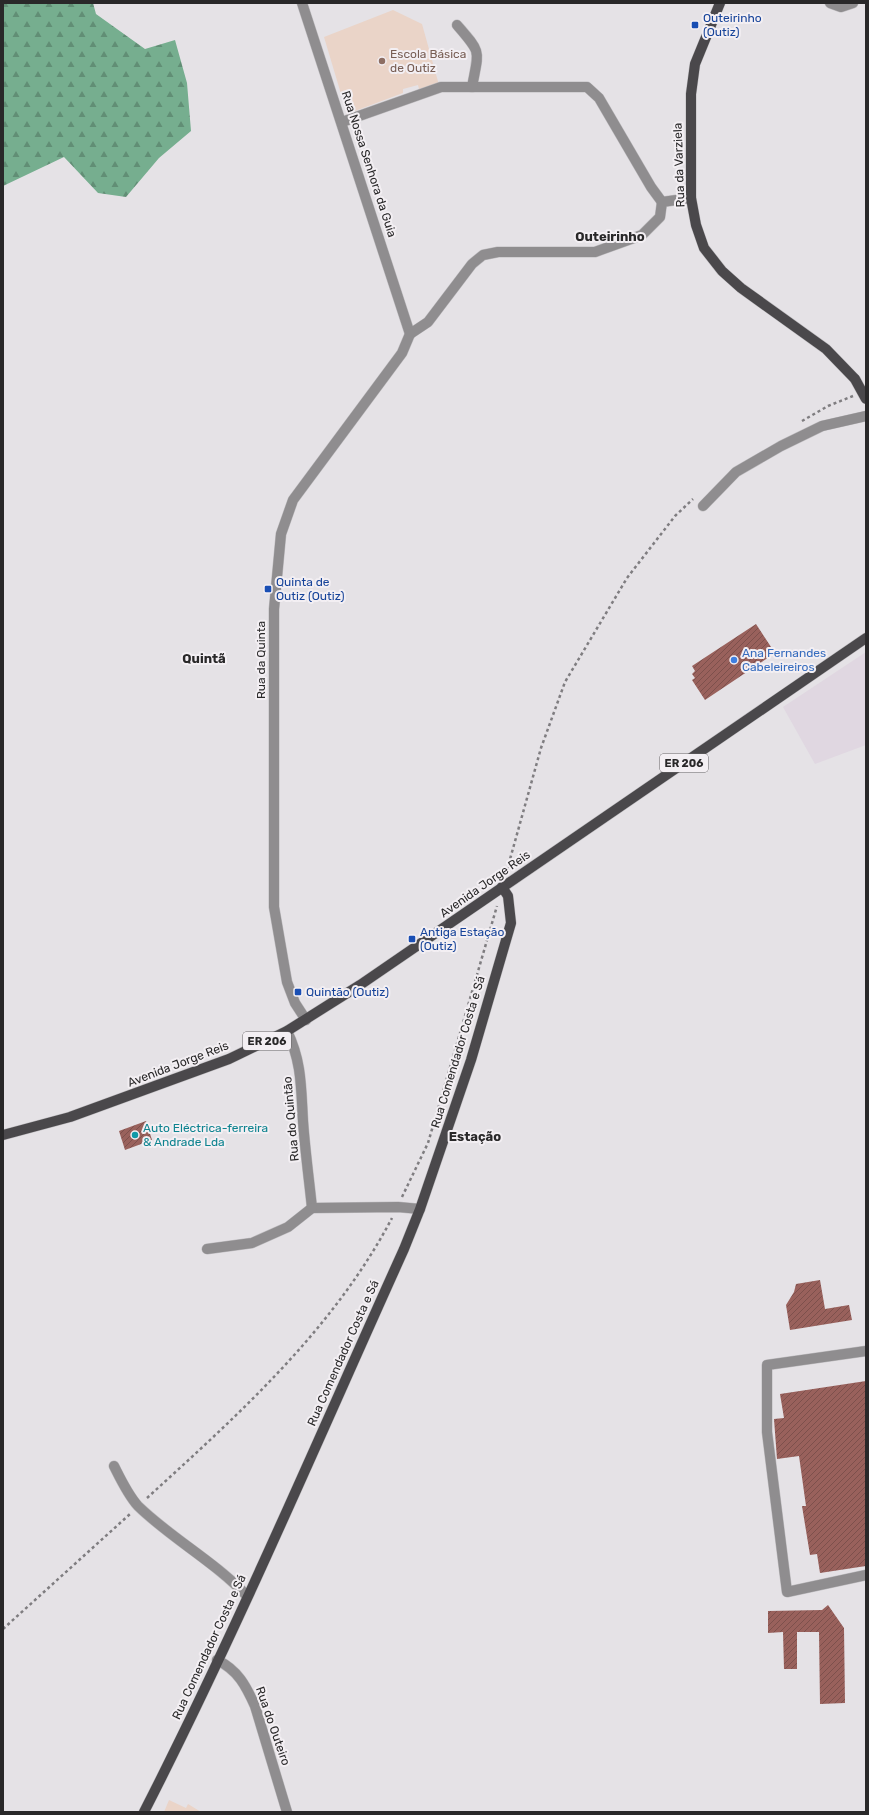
<svg xmlns="http://www.w3.org/2000/svg" width="869" height="1815" font-family="Rubik,sans-serif">
	<defs>
		<pattern id="forest-firs" width="22" height="20" patternUnits="userSpaceOnUse"><rect width="22" height="20" fill="#76ae8f"/><path d="M5 1l3.5 6h-7zM16 11l3.5 6h-7z" fill="#618e75"/></pattern>
		<pattern id="building-hatch" width="6" height="6" patternUnits="userSpaceOnUse"><rect width="6" height="6" fill="#99615c"/><path d="M-1 1l2-2M0 6l6-6M5 7l2-2" fill="none" stroke="#7d504c"/></pattern>
	</defs>
	<rect width="100%" height="100%" fill="#e5e2e6"/>
	<path fill="#e0d7e1" d="M866 652V745L815 764 783 707Z"/>
	<g fill="#ead4c8">
		<path d="M393 10 422 24 439 85 419 89 418 85 403 89V93L347 114 324 37Z"/>
		<path d="M169 1800 186 1808 188 1804 201 1812H164Z"/>
	</g>
	<path fill="url(#forest-firs)" d="M3 3H93L96 14 145 49 175 40 187 83 191 131 159 158 126 197 98 193 64 157 3 186Z"/>
	<g fill="url(#building-hatch)">
		<path d="M756 624 775 653 705 700 692 680 695 678 692 674 695 671 692 666Z"/>
		<path d="M146 1121 152 1140 125 1150 119 1131Z"/>
		<path d="M820 1280 825 1309 849 1305 852 1320 790 1330 786 1305 794 1292 796 1284Z"/>
		<path d="M866 1381V1566L820 1573 817 1554 810 1555 802 1506H806L799 1456 777 1459 774 1419 784 1418 780 1394Z"/>
		<path d="M828 1605 844 1628 845 1703 820 1704 819 1632H797V1669H784L783 1632 768 1633V1611L822 1610Z"/>
	</g>
	<g fill="none" stroke-linecap="round" stroke-linejoin="round">
		<g stroke="#bfbdc0" stroke-width="11">
			<g id="minor">
				<path d="M302 3 410 334"/>
				<path d="M830 3 841 7 853 3"/>
				<path d="M472 87H587L599 98 651 187 662 202"/>
				<path d="M342 122 441 87H472C479 49 482 54 457 25"/>
				<path d="M410 334 428 322 472 264 483 255 498 252H595L642 235 660 217 662 202 691 198"/>
				<path d="M703 506 736 472 781 446 822 426 866 416"/>
				<path d="M306 1020 295 1003 287 982 274 907V609L281 534 293 500 402 353 410 334"/>
				<path d="M287 1031C302 1062 301 1088 303 1121 305 1150 309 1179 312 1208L398 1207 420 1209"/>
				<path d="M207 1249 252 1243 288 1227 312 1208"/>
				<path d="M866 1351 767 1365V1432L787 1592 866 1575"/>
				<path d="M114 1466C121 1480 128 1495 138 1506 172 1539 214 1561 247 1596"/>
				<path d="M217 1660C238 1670 246 1686 255 1706L287 1812"/>
			</g>
		</g>
		<g stroke="#bfbdc0" stroke-width="11">
			<g id="major">
				<path d="M720 3 695 64 691 94V198L696 225 704 248 722 271 741 288 826 349 855 379"/>
				<path d="M3 1135 70 1117 229 1059 287 1031 360 985 866 638"/>
				<path d="M144 1812C238 1628 319 1437 404 1249L420 1209 471 1060 511 923 508 896 502 887"/>
			</g>
		</g>
		<g stroke="#7f7d80" stroke-width="2.5" stroke-dasharray="3 3" stroke-linecap="butt">
			<path d="M802 421 828 406 853 396"/>
			<path d="M507 870 541 748 565 682 627 578 675 516 693 499"/>
			<path d="M402 1197 428 1143 497 906"/>
			<path d="M147 1498C239 1414 333 1330 392 1218"/>
			<path d="M3 1629 130 1514"/>
		</g>
		<use href="#minor" stroke="#8f8d8f" stroke-width="10"/>
		<use href="#major" stroke="#4a484b" stroke-width="10"/>
		<g stroke="#bfbdc0" stroke-width="11" stroke-linecap="butt">
			<path id="major-bridge" d="M855 379 866 399"/>
		</g>
		<use href="#major-bridge" stroke="#4a484b" stroke-width="10"/>
	</g>
	<g fill="#1a4fb4" stroke="#f3eff3" stroke-width="1.5">
		<rect x="691" y="21" width="8" height="8" rx="2"/>
		<rect x="264" y="585" width="8" height="8" rx="2"/>
		<rect x="408" y="935" width="8" height="8" rx="2"/>
		<rect x="294" y="988" width="8" height="8" rx="2"/>
	</g>
	<circle fill="#8d6e63" stroke="#f3eff3" stroke-width="1.5" cx="382" cy="61" r="4"/>
	<circle fill="#3f7fe0" stroke="#f3eff3" stroke-width="1.5" cx="734" cy="660" r="4"/>
	<circle fill="#0f9aa8" stroke="#f3eff3" stroke-width="1.5" cx="135" cy="1135" r="4"/>
	<g text-anchor="middle" dominant-baseline="central" stroke-width="4" stroke-linejoin="round" paint-order="stroke">
		<g fill="#f3eff3" stroke="#666466" stroke-width="1">
			<rect x="660" y="754" width="48" height="18" rx="3"/>
			<rect x="243" y="1032" width="48" height="18" rx="3"/>
		</g>
		<g font-size="11" font-weight="bold" fill="#292829">
			<text x="684" y="763">ER 206</text>
			<text x="267" y="1041">ER 206</text>
		</g>
		<g font-size="12" fill="#164399" stroke="#f3eff3" text-anchor="start">
			<text x="703" y="18">Outeirinho<tspan x="703" dy="14">(Outiz)</tspan></text>
			<text x="276" y="582">Quinta de<tspan x="276" dy="14">Outiz (Outiz)</tspan></text>
			<text x="420" y="932">Antiga Estação<tspan x="420" dy="14">(Outiz)</tspan></text>
			<text x="306" y="992">Quintão (Outiz)</text>
		</g>
		<g font-size="12" fill="#785e54" stroke="#f3eff3" text-anchor="start">
			<text x="390" y="54">Escola Básica<tspan x="390" dy="14">de Outiz</tspan></text>
		</g>
		<g font-size="12" fill="#292829" stroke="#f3eff3">
			<text transform="translate(369 164) rotate(72)">Rua Nossa Senhora da Guia</text>
			<text transform="translate(679 165) rotate(-92)">Rua da Varziela</text>
			<text transform="translate(261 660) rotate(-90)">Rua da Quinta</text>
			<text transform="translate(485 884) rotate(-35)">Avenida Jorge Reis</text>
			<text transform="translate(458 1052) rotate(-73)">Rua Comendador Costa e Sá</text>
			<text transform="translate(178 1064) rotate(-21)">Avenida Jorge Reis</text>
			<text transform="translate(291 1119) rotate(-95)">Rua do Quintão</text>
			<text transform="translate(343 1353) rotate(-66)">Rua Comendador Costa e Sá</text>
			<text transform="translate(209 1647) rotate(-65)">Rua Comendador Costa e Sá</text>
			<text transform="translate(273 1726) rotate(71)">Rua do Outeiro</text>
		</g>
		<g font-size="12" fill="#366cbe" stroke="#f3eff3" text-anchor="start">
			<text x="742" y="653">Ana Fernandes<tspan x="742" dy="14">Cabeleireiros</tspan></text>
		</g>
		<g font-size="12" fill="#0d838f" stroke="#f3eff3" text-anchor="start">
			<text x="143" y="1128">Auto Eléctrica-ferreira<tspan x="143" dy="14">&amp; Andrade Lda</tspan></text>
		</g>
		<g font-size="13" font-weight="bold" fill="#292829" stroke="#f3eff3">
			<text x="610" y="236">Outeirinho</text>
			<text x="204" y="658">Quintã</text>
			<text x="475" y="1136">Estação</text>
		</g>
	</g>
	<rect width="869" height="1815" fill="none" stroke="#292829" stroke-width="8"/>
</svg>
